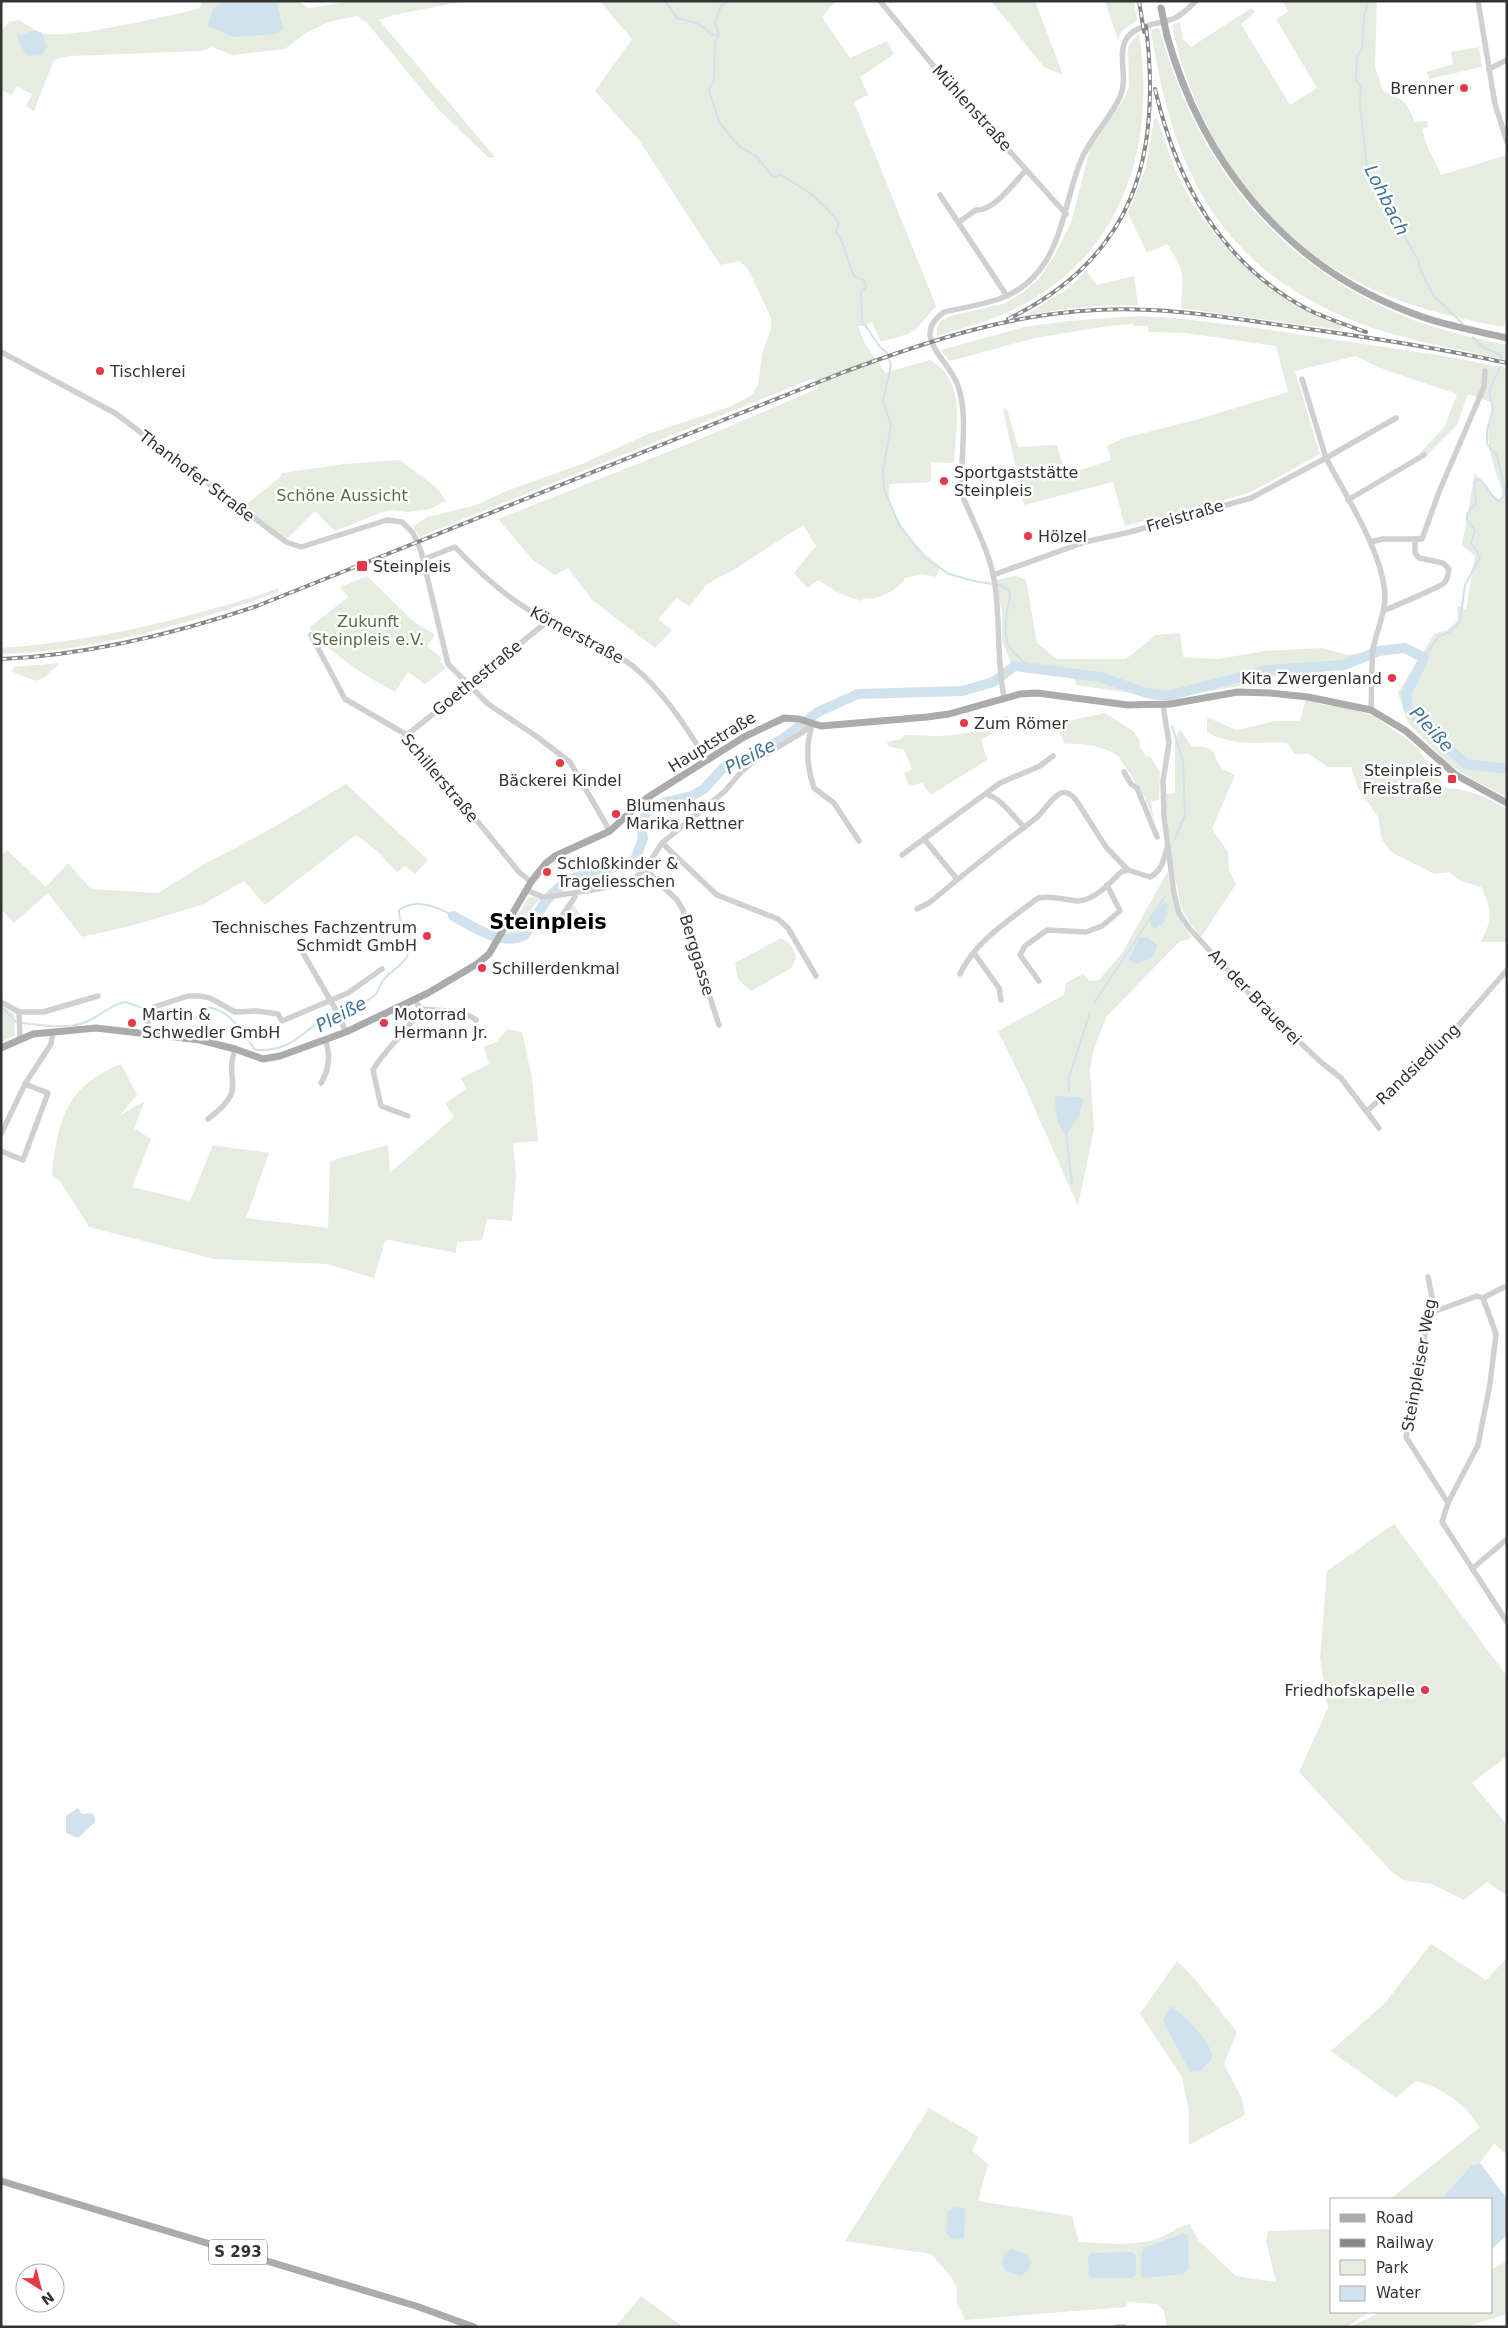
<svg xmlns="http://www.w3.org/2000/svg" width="1508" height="2328" font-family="'DejaVu Sans',sans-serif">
	<rect width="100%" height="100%" fill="#fff"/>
	<g fill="#e6ecdf">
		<path d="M202 1H224L213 9 283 29 277 1H297L309 8 352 1H465L394 15 379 20 495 157 489 158 438 109 368 24 357 16 328 22 304 34 285 49 232 55 212 47 202 51 71 56 58 58 53 62 34 111 26 106 32 94 17 86 12 95 1 90V31L9 22 19 20 35 30 17 35 47 46 42 33C61 41 160 17 186 12L200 8Z"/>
		<path d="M600 1H836L822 17 850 58 887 41 894 54 860 77 868 95 854 102 936 306 916 329 908 334 881 342 872 322 865 326H858L865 344 885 373 930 360C967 380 956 427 954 463L931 462V482L890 484C881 509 920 553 940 566L936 577 922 574 905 578C901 587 885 596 875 598 869 599 866 597 860 601L837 592 818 580 807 588 794 573 816 546 803 525 735 569 707 584 689 607 677 598 658 619 672 630 655 648 592 600 568 568 555 575 533 560 498 519 693 442 819 388 814 378 419 537 413 526 428 517 476 505 509 490 582 464 648 434 729 407 751 396 758 386 762 354 771 329V318L748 269 739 261 720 265 639 140 595 91 632 39Z"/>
		<path d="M991 1H1035L1063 75 1044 67Z"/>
		<path d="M1105 1H1134L1137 20 1121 32 1118 40Z"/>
		<path d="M1283 1H1377L1375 67 1383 91C1404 100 1406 101 1415 122L1427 121 1428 127 1422 129 1427 146 1441 175 1507 155V321L1502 327C1450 317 1401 305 1354 280 1259 230 1193 129 1172 25L1180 22 1183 39 1191 47 1251 8 1255 12 1241 24 1290 105 1317 88 1276 19 1288 12Z"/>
		<path d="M1159 28C1195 157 1269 257 1394 312 1429 328 1469 337 1507 345V360C1448 347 1383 337 1329 310 1209 252 1170 155 1151 30Z"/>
		<path d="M1139 33C1156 141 1126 248 1026 303 998 319 967 327 937 336V328L941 321 951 316 1006 303 1022 293 1039 279 1055 255 1071 223 1090 148 1125 97 1129 87 1128 47Z"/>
		<path d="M1479 47 1482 67 1429 79 1427 72 1453 64 1451 52Z"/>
		<path d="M1157 118C1165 140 1171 162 1181 182 1215 251 1275 296 1342 326L1341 330 1181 308C1183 275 1186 272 1167 244L1147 253 1128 213 1146 167 1154 119Z"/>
		<path d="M1086 271 1097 285 1134 276 1138 305C1099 305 1062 308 1024 316L1069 288Z"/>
		<path d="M1137 316 1175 318 1264 329 1444 356 1507 368V797L1470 778 1449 764 1408 723 1398 693 1434 634 1447 630 1458 621 1457 605 1466 610 1475 556 1462 545 1475 473 1497 500 1502 497C1502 486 1498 480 1495 470 1487 442 1486 430 1493 403L1468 394 1457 425 1426 456 1419 454 1445 426 1457 394 1380 368 1356 356 1295 371 1320 454 1249 493 1125 526 1113 482 1024 505 1003 409H1007L1018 447 1057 445 1066 475 1111 460 1107 446 1124 438 1199 419 1288 392 1276 346 1186 333 1149 332 1148 326H1133V324L1108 326 1035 338 954 360H949L941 350 1024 327 1068 321Z"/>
		<path d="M400 460 436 487 446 501 430 509 407 512 393 510 382 512 335 531 315 511 287 539 242 508 280 477 282 473 345 464Z"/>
		<path d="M367 576 413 621 435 635 427 646 441 658 440 662 446 668 425 684 408 672 395 692C364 675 332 655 309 628L348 597 340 587Z"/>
		<path d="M1016 576 1026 580 1037 643 1057 659H1126L1156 635 1180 633 1183 657 1219 659 1264 651 1323 648 1347 655 1369 652V660L1328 671 1278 676 1239 686 1165 698 1076 685 1073 675 1011 663 1002 641V613L996 580Z"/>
		<path d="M278 588 279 592C190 623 96 651 1 654V648C73 643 143 629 212 609 234 603 256 597 278 588Z"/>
		<path d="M60 663 45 677 36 681 12 672 14 667Z"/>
		<path d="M1306 698 1320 704 1353 709 1374 716 1416 746 1445 788C1468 788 1486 798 1507 809V942H1481C1493 918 1492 910 1481 887L1461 881 1449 872 1435 874 1391 852 1382 840 1378 817 1358 788 1351 767H1328L1309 754H1295L1287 743C1255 741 1237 748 1207 732V717L1236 730 1276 721H1300Z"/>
		<path d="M1105 713 1134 732 1140 741 1139 746 1146 756 1151 757 1160 773 1159 800 1151 801 1154 821 1145 797 1119 757C1106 746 1082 743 1065 744L1057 726 1077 719Z"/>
		<path d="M1008 716 1011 723 981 740 987 760 931 795 922 783 909 786 904 773 912 769 904 750 888 746 887 742 901 739 905 735C937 736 952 738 983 729L982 721Z"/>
		<path d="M1180 729 1192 747C1220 744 1211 758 1223 769 1226 771 1231 773 1235 775L1212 829 1228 852 1229 870 1236 884 1201 937 1189 922 1181 907 1171 859 1165 794 1175 793V739Z"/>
		<path d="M346 784 428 860 415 874 405 866 397 872 377 851 356 835 265 905 244 881 204 904 134 925 82 937 48 893 14 923 1 909V855L7 850 46 887 68 863 91 889 158 893 203 865 276 826Z"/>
		<path d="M1168 871C1172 896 1175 916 1191 936L1188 940 1180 941 1107 1016 1094 1048 1090 1070 1094 1129 1078 1206 1023 1082 998 1031 1064 995 1066 983 1083 974 1090 981 1099 980 1122 953Z"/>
		<path d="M534 897 541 899 534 905 522 931 507 935 528 898Z"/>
		<path d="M572 903 583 919 569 930 561 925Z"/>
		<path d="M781 938C790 943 794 948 796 959L791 968 751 991 738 979 735 963Z"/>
		<path d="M1 1005 14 1014 15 1035 1 1042Z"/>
		<path d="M508 1029 522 1032 532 1078 538 1141 513 1143 516 1176 512 1221 487 1219 482 1240 457 1242 456 1253 389 1240 385 1241 374 1278 327 1264 214 1259 89 1227 60 1181 52 1175C58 1120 66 1086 121 1064L137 1095 119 1116 145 1101 134 1128 151 1139 132 1187 190 1201 213 1145 269 1153 246 1218 328 1228 330 1161 388 1145 390 1173 454 1117 445 1103 467 1089 461 1078 489 1064 484 1047 496 1042Z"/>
		<path d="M1394 1524 1507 1676V1756L1472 1783 1507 1825V1896L1487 1882 1464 1900 1432 1884 1403 1880 1391 1871 1299 1772 1328 1708 1320 1658 1327 1571Z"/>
		<path d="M1431 1944 1486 1980 1507 1958V2155L1494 2143 1480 2163 1471 2166 1441 2199H1390L1479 2128C1468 2105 1441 2087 1416 2081L1396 2098 1331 2051 1385 2003Z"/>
		<path d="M1177 1961 1193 1977 1237 2032 1224 2064 1242 2099 1245 2115 1189 2145V2112L1182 2077 1140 2014Z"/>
		<path d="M929 2108 979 2137 972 2150 988 2164 978 2201 1072 2216 1079 2242C1103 2243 1130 2246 1154 2240 1167 2236 1176 2227 1190 2224L1198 2240 1236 2276 1276 2282 1266 2241 1268 2231 1332 2229V2312H1369L1347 2327H1167L1164 2310 1156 2304 1128 2302 1125 2307 965 2320 957 2303V2287L951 2277 931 2254 845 2241Z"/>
		<path d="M1505 2262 1507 2265V2314L1465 2327H1350L1381 2312H1492V2269Z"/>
		<path d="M641 2296 683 2327H615Z"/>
	</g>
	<g fill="#cfe2ee">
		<path d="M224 1H277L283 29 277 34 234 37 208 26 213 9Z"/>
		<path d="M35 30 42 33 47 46 42 55 30 56 26 54 19 43 17 35Z"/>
		<path d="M1165 900 1168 906 1164 923 1155 929 1151 926 1150 919Z"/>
		<path d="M1140 937 1148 938 1157 945C1156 957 1145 962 1134 964L1129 959Z"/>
		<path d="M1058 1096 1080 1097 1083 1100 1079 1115 1066 1135C1056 1125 1056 1113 1055 1098Z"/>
		<path d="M78 1808 82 1814 92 1813 95 1818V1823C87 1827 85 1833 78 1838L66 1833V1816Z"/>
		<path d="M1170 2006C1184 2015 1213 2042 1212 2059L1200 2071 1191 2072 1188 2068 1163 2021Z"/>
		<path d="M1480 2163 1507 2199V2235L1492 2249V2199H1441L1471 2166Z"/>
		<path d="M954 2207 964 2208 966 2211 964 2237 962 2239 950 2238 946 2231 948 2212Z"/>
		<path d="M1184 2233 1188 2236 1189 2268 1183 2274 1143 2278 1141 2275 1142 2251 1144 2248Z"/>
		<path d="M1012 2249 1027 2254 1031 2261 1028 2271 1020 2276 1006 2271 1002 2264 1004 2254Z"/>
		<path d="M1132 2252 1136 2255V2275L1133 2278H1092L1089 2276 1088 2257 1091 2253Z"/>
	</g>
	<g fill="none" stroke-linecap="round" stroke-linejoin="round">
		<g stroke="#cfe2ee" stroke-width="2">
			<path d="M665 1 677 18 693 22 705 28 710 34 719 36"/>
			<path d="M729 1 721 6 715 23 719 36 715 42 714 80 709 90 719 122 740 147 756 156 773 177 781 175 807 191 826 207 839 223 836 232C846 244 847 263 855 277L864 280 866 287 861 292 862 321 880 347 887 353 891 365 883 401 891 425 883 470 884 490 900 526 925 558 949 574 974 581 999 585 1009 590 1010 594C1008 612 999 636 1013 652 1019 658 1023 658 1026 667"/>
			<path d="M1368 1 1364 17 1362 49 1357 56 1356 80 1361 87 1360 105 1367 168 1418 260 1421 271 1433 295 1463 324"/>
			<path d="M1473 337 1482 347 1499 354 1502 359"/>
			<path d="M1424 658 1438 637 1451 631 1460 620 1465 585 1480 557 1471 543 1475 530 1467 520V514L1476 503 1474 482 1479 479C1488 485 1489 496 1499 501L1506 494 1497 456 1487 444V430L1493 410 1489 391 1500 367"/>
			<path d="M1172 726 1183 761 1185 815 1175 839"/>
			<path d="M1094 1003 1165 896"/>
			<path d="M1 1006 16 1022C37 1025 67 1030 86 1022 100 1016 110 1005 125 1002L180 1021 196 1018 204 1007C229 1007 242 1032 255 1050 295 1052 301 1030 333 1014 347 1007 362 1006 374 996 379 992 380 984 384 979 391 971 404 965 408 954 412 940 398 925 399 910 416 898 438 907 453 916"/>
			<path d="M1069 1090V1077L1090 1012"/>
			<path d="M1066 1134 1072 1184"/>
		</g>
		<path stroke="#cfe2ee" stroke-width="10" d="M453 916C474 927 501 947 525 935 545 901 553 882 593 871 608 868 622 867 635 860L643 838 641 824 647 811 666 802 692 796 704 789 722 769 781 740 818 712 858 694 962 691 993 682 1015 666 1100 677 1146 693 1168 696 1268 670 1344 665 1379 651 1405 648 1424 658 1406 694 1408 707 1429 731 1466 764 1507 769"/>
		<g stroke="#d0d0d0" stroke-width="5.5">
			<path d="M880 1 941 75 1066 214"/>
			<path d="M1478 1 1495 104 1507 142"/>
			<path d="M1489 69 1507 60"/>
			<path d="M940 195 1007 296"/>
			<path d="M959 222 976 210C993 212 1015 182 1026 170"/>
			<path d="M1 352 115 413 286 542 301 547 387 520 402 522 413 533 421 551 448 664 488 704 536 736 570 762 610 831"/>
			<path d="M1302 379 1326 458 1396 418"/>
			<path d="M1348 500 1424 455"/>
			<path d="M1370 542 1383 539H1422L1439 492 1484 387 1485 371"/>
			<path d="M424 559 455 547C482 576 512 603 547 620 577 636 607 646 634 667 664 692 687 727 706 760"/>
			<path d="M993 575 1085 542 1130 532 1251 498 1326 458C1346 496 1384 554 1385 597 1385 615 1376 632 1373 649 1371 669 1372 690 1371 710"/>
			<path d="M1384 610C1389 609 1441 586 1443 584 1448 580 1448 574 1449 569L1443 563 1419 558 1415 553V539"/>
			<path d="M311 635 345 699 407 735 519 872 531 882"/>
			<path d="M1004 697C996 658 1001 618 994 579 989 551 974 524 963 497 958 461 970 421 958 386 950 360 909 337 944 312 962 308 981 305 999 299 1060 277 1060 217 1079 165 1089 138 1109 121 1120 97 1129 77 1116 54 1127 38 1138 23 1160 25 1175 18 1183 14 1190 7 1196 1"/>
			<path d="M1163 705 1169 743 1163 781 1164 816 1174 894 1179 913 1189 928 1257 1002 1322 1063 1341 1078 1379 1128"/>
			<path d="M812 726C805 747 807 767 814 788L834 803 859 841"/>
			<path d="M407 735 548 621"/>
			<path d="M1124 772 1131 784 1137 788 1157 837"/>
			<path d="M986 794C1002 799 1012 815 1023 826"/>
			<path d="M925 840 957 879"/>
			<path d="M662 843 717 895 778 919 788 928 816 976"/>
			<path d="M902 855 1000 783 1040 766 1053 756"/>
			<path d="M645 869 677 900 683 910 686 924 694 935 696 945 695 960 698 970 706 985 719 1025"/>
			<path d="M526 890 543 897 553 896 598 889 630 882 645 869 662 843 725 791 741 772 753 762 800 734 813 724"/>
			<path d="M917 909 929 903C964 874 999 846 1035 819 1044 812 1050 799 1059 794 1066 790 1072 795 1076 800L1106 847 1128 870 1150 877C1162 871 1164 859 1167 848"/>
			<path d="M558 931 559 920 575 897 574 893"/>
			<path d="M303 953 336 1010 346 1032"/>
			<path d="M974 953 999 988 1001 1000"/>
			<path d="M960 974C975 941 1011 919 1038 898 1052 895 1064 900 1078 901 1094 901 1111 882 1121 872L1128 870"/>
			<path d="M1039 981 1020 955 1025 946 1047 930 1086 932 1102 926 1120 911 1107 885"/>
			<path d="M1 1002 19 1012 20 1038"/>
			<path d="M420 1009C438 1011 462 1009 476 1020"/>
			<path d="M19 1012H43L98 996"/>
			<path d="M144 1033 154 1007 188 996H199L210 998 235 1012 257 1011 278 1014 282 1021 348 993 382 969"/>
			<path d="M321 1083C329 1070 331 1054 325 1040"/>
			<path d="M1367 1111 1444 1042 1507 970"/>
			<path d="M408 1116 381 1106 373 1070C386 1047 408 1032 420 1009L415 999"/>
			<path d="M208 1119C250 1087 223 1085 235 1049"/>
			<path d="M1 1134 25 1084 51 1044 53 1033"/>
			<path d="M1 1151 23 1160 48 1093 25 1084"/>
			<path d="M1428 1277 1432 1297 1406 1437 1448 1503"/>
			<path d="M1483 1298 1496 1334 1490 1384 1478 1445 1448 1503 1442 1522 1507 1622"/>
			<path d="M1430 1313 1477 1296 1483 1298 1504 1287"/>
			<path d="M1472 1569 1507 1539"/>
			<path d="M1117 2327H1124"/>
		</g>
		<g stroke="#ababab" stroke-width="7">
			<path d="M1167 36C1202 160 1282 262 1404 310 1437 324 1472 330 1507 338"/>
			<path d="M1 1048 33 1034 96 1028 200 1040 235 1049 263 1059 280 1056 346 1032 428 993 477 964 489 954 531 882 546 863 555 856 610 831 640 803 653 794 744 737 784 718 799 719 821 726 927 717 949 714 1020 694 1037 693 1128 705 1170 704 1238 692 1270 693 1308 697 1371 710 1406 731 1456 775 1507 803"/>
			<path d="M1 2181 416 2306 474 2327"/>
		</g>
		<g stroke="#888" stroke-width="4">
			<g id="rail">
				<path d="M1139 1 1144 32"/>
				<path d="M1155 89C1177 183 1220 263 1309 310 1327 319 1347 325 1366 332"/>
				<path d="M1008 319C1134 258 1162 157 1146 26"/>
				<path d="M1 659C89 655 174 634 257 606L844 372C920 344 1000 317 1081 311 1151 305 1219 316 1287 326 1361 336 1434 347 1507 363"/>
			</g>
		</g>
		<use href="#rail" stroke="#fff" stroke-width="2" stroke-dasharray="5.5" stroke-linecap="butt"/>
		<path stroke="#ababab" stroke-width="7" d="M1161 8 1167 36"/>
	</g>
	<g fill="#e63946" stroke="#fff" stroke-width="2">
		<circle cx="1464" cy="88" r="5"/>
		<circle cx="100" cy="371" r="5"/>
		<circle cx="944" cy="481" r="5"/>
		<circle cx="1028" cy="536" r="5"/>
		<rect x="356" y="560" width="12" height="12" rx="2.5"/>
		<circle cx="1392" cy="678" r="5"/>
		<circle cx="964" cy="723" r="5"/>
		<circle cx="560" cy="763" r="5"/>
		<rect x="1447" y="774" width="10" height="10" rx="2.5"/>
		<circle cx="616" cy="814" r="5"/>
		<circle cx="547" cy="872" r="5"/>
		<circle cx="427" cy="936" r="5"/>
		<circle cx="482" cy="968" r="5"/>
		<circle cx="132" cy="1023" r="5"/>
		<circle cx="384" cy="1023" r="5"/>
		<circle cx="1425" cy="1690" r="5"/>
	</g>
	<g text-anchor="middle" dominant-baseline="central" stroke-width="5" stroke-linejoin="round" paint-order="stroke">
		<rect fill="#fff" stroke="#707070" stroke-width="1" x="209" y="2239.5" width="58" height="25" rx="4"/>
		<g font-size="15" font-weight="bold" fill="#333">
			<text x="238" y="2252">S 293</text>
		</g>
		<g font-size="16" fill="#333" stroke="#fff" text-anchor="start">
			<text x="1454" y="88" text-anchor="end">Brenner</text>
			<text x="110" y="371">Tischlerei</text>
			<text x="954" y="472">Sportgaststätte<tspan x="954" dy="18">Steinpleis</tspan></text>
			<text x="1038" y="536">Hölzel</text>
			<text x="373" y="566">Steinpleis</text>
			<text x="1382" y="678" text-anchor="end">Kita Zwergenland</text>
			<text x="974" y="723">Zum Römer</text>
			<text x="1442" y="770" text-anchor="end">Steinpleis<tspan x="1442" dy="18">Freistraße</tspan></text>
			<text x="560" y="780" text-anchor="middle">Bäckerei Kindel</text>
			<text x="626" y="805">Blumenhaus<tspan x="626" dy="18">Marika Rettner</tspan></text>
			<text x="557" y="863">Schloßkinder &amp;<tspan x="557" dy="18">Trageliesschen</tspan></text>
			<text x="417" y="927" text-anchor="end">Technisches Fachzentrum<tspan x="417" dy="18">Schmidt GmbH</tspan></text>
			<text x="492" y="968">Schillerdenkmal</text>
			<text x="142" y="1014">Martin &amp;<tspan x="142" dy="18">Schwedler GmbH</tspan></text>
			<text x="394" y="1014">Motorrad<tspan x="394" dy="18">Hermann Jr.</tspan></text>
			<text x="1415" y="1690" text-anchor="end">Friedhofskapelle</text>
		</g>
		<g font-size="16" fill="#333" stroke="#fff">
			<text transform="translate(972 108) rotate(48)">Mühlenstraße</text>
			<text transform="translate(197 476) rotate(37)">Thanhofer Straße</text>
			<text transform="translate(1185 516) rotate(-16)">Freistraße</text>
			<text transform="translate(577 635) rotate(28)">Körnerstraße</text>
			<text transform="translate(477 678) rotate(-39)">Goethestraße</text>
			<text transform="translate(712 742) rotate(-32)">Hauptstraße</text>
			<text transform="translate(440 778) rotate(50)">Schillerstraße</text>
			<text transform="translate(697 955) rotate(73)">Berggasse</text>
			<text transform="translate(1255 997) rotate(46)">An der Brauerei</text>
			<text transform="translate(1418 1064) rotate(-44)">Randsiedlung</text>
			<text transform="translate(1419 1365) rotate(-80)">Steinpleiser Weg</text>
		</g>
		<g font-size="16" fill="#56703f" stroke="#fff">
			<text x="342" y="495">Schöne Aussicht</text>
			<text x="368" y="621">Zukunft<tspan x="368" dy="18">Steinpleis e.V.</tspan></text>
		</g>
		<g font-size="18" font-style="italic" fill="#3f7597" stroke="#fff">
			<text transform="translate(1387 200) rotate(63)">Lohbach</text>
			<text transform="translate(1432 729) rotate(47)">Pleiße</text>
			<text transform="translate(750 756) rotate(-28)">Pleiße</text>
			<text transform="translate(341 1014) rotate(-28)">Pleiße</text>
		</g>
		<g font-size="21" font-weight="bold" fill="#000" stroke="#fff">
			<text x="548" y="922">Steinpleis</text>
		</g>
	</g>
	<rect width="1508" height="2328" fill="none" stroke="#333333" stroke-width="5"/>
	<rect x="1330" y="2198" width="162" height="115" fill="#ffffff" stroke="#adadad"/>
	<rect x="1340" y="2214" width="25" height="8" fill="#ababab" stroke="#adadad"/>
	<text x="1376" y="2223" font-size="15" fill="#333333">Road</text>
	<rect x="1340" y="2239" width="25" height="8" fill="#888888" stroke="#adadad"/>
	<text x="1376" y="2248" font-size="15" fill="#333333">Railway</text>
	<rect x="1340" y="2260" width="25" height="15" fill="#e6ecdf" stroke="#adadad"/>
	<text x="1376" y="2273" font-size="15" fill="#333333">Park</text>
	<rect x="1340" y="2286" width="25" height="15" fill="#cfe2ee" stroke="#adadad"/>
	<text x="1376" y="2298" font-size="15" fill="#333333">Water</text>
	<g transform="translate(40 2288) rotate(144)"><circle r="24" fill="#ffffff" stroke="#adadad"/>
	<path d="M0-4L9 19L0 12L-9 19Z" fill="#e63946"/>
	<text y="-8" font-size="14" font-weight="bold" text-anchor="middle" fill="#333333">N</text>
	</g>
</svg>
